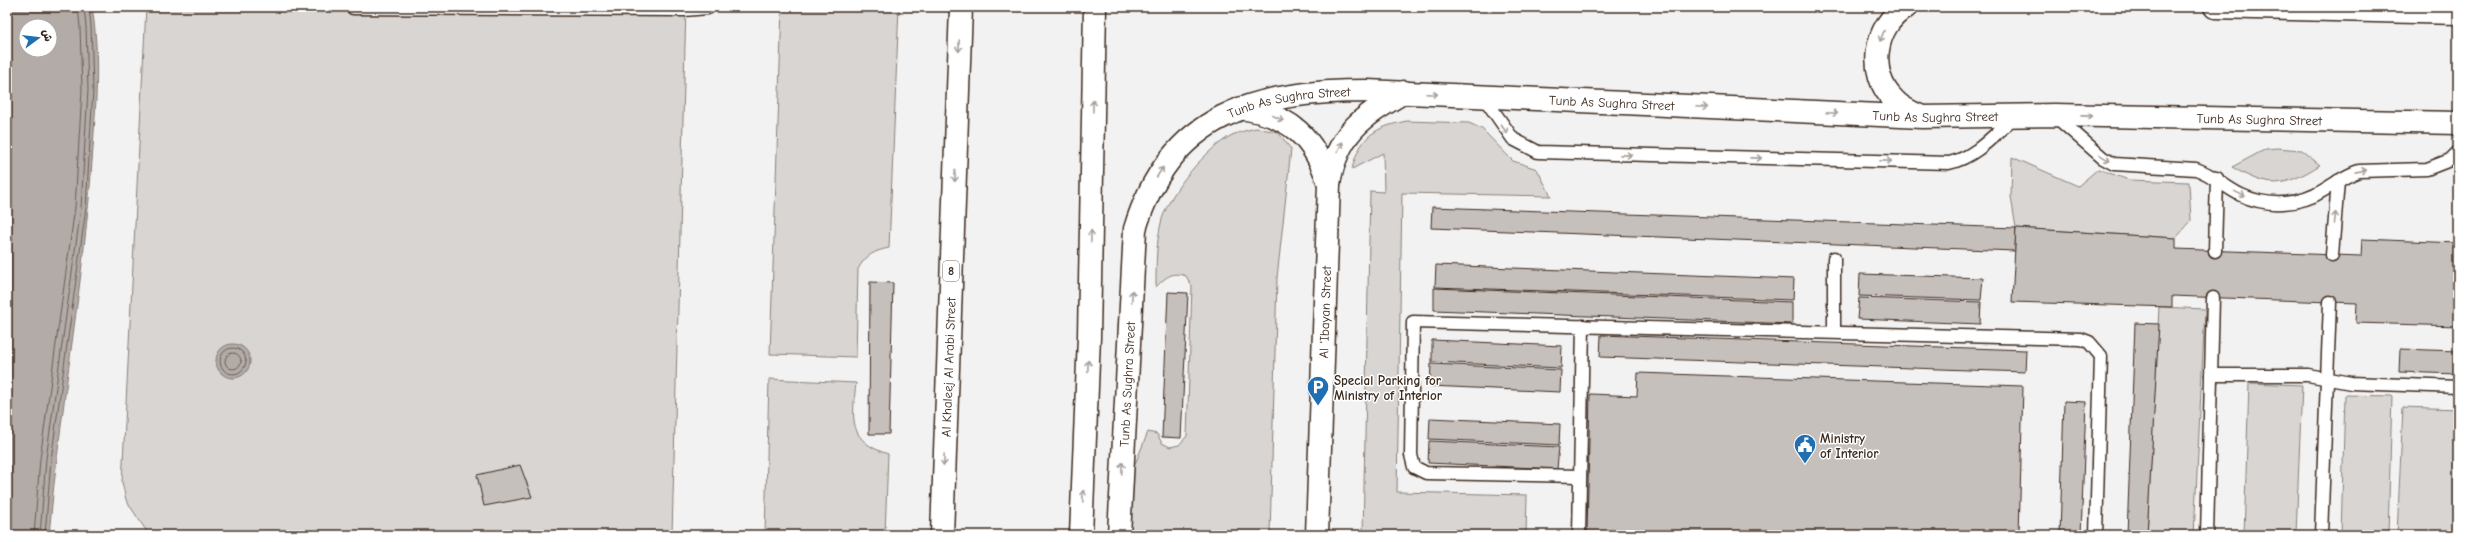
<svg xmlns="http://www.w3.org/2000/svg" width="2465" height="542" font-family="'Comic Neue','Playpen Sans Arabic',sans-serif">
	<rect width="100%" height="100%" fill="#f3f2f2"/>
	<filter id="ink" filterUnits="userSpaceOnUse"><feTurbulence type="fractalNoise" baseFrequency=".025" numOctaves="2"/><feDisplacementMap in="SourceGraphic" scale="8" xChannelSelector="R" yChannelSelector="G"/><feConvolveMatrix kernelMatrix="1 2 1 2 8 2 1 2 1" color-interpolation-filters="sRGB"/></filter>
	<g filter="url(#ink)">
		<g fill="#d8d5d2" stroke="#8a8078">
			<path d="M146 7H686L672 535H149L126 500 122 482Z"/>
			<path d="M782 7H899L889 248C874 251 866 255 858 269L856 357 770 354Z"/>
			<path d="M1407 121 1469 123 1482 129 1513 161 1537 169 1551 196 1402 193 1397 492 1527 495 1526 535H1363L1370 191 1384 192 1383 153 1352 169C1360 136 1375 127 1407 121Z"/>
			<path d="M1256 128 1278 132 1291 149 1277 278 1270 535H1127L1129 479 1148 432 1157 434 1162 443 1170 447 1179 445 1187 436 1192 286 1186 276C1172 271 1166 277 1156 287 1156 265 1156 241 1162 219 1171 190 1205 150 1232 135 1239 132 1248 130 1256 128Z"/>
			<path d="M2277 148 2301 150 2320 165C2283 188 2269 189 2232 167L2266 149Z"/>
			<path d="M2012 157 2078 186 2098 169 2129 180 2189 182 2191 221 2176 238 2016 228 2011 197Z"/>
			<path d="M2159 307 2205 309 2194 535H2147Z"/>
			<path d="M769 379 856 383C852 420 848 441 888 454L885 535H765Z"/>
			<path d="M2249 383 2302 385 2296 535H2244Z"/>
			<path d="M2345 395 2392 396 2388 535H2341Z"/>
			<path d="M2403 407 2458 409V535H2397Z"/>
		</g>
		<g fill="#b2aba7" stroke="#827770" fill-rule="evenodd">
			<path d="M7 7H92C100 54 96 102 93 148 85 278 60 406 49 535H7ZM26 26H50V50H26Z"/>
			<circle cx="233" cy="361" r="17"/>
		</g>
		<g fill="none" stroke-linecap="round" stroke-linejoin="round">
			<g stroke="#6b5e55" stroke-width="1">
				<circle cx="233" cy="361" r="13"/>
				<circle cx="233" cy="361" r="8"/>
				<path d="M34 535 40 459 75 207 82 90 80 27 78 7"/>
				<path d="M40 535 46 459 81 208 88 90 86 27 84 7"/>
				<path d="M45 535 51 460 86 208 93 90 91 26 89 7"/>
			</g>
		</g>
		<g fill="#c6c0bd" stroke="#3b2a1e">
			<path d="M1432 207 2016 228 2015 251 1431 228Z"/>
			<path d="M2016 228 2176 238V249L2361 256 2362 239 2458 243V326L2356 323 2357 303 2172 296V307L2012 302Z"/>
			<path d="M1436 265 1794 279 1793 300 1435 287Z"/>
			<path d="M1860 274 1983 278 1981 300 1859 296Z"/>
			<path d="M870 282 893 283 889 434H869Z"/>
			<path d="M1434 288 1792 302V324L1434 310Z"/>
			<path d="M1168 292 1188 293 1181 438 1162 437Z"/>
			<path d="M1859 298 1981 302 1980 324 1857 319Z"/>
			<path d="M2135 323 2159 324 2147 535H2127Z"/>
			<path d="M1601 335 2026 350 2025 372 1600 357Z"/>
			<path d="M1432 340 1562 346 1561 368 1432 362Z"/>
			<path d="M2400 349 2458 351V374L2399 372Z"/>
			<path d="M1431 364 1561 370 1560 392 1430 386Z"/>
			<path d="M1638 373 2023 386 2019 535H1587L1590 394 1637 396Z"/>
			<path d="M2064 401 2086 402 2081 535H2060Z"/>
			<path d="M1430 418 1560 424 1559 445 1429 439Z"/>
			<path d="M1429 441 1559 447 1557 469 1428 463Z"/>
			<path d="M520 465 532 497 484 506 477 475Z"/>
		</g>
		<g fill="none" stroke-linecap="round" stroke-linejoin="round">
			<g stroke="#3b2a1e" stroke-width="15">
				<g id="lane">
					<path d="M353 8 684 10 708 8"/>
					<path d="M1483 96 1513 139 1538 152 1949 163C1976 157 1994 135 2014 117"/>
					<path d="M2055 116 2103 158 2114 164 2196 169C2214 175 2224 187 2241 195 2267 207 2300 206 2324 190 2336 183 2346 175 2359 171L2427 169 2450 160 2458 152"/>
					<path d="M2215 251 2217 178"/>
					<path d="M2332 255 2338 181"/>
					<path d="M1834 332V258"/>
					<path d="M2211 375H2308L2351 383 2458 387"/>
					<path d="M1580 476 1426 473 1414 467 1411 455 1413 322 2081 339 2089 342 2101 356 2096 535"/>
					<path d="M1579 535 1583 326"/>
					<path d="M2207 535 2213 298"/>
					<path d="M2321 535 2330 302"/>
				</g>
			</g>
			<g stroke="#3b2a1e" stroke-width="25">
				<g id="street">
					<path d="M1241 108C1290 115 1314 137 1329 184"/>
					<path id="s1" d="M1317 535 1329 184C1337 133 1362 117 1404 92"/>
				</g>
			</g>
			<g stroke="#3b2a1e" stroke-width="25">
				<g id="secondary">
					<path d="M1906 7C1874 25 1867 74 1894 100 1901 108 1910 112 1920 116"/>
					<path d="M2215 7 2458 13"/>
					<path id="s2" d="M1119 535 1135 229C1170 113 1257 91 1367 91L1922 117 2054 115 2458 123"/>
				</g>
			</g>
			<g stroke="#3b2a1e" stroke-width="25">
				<g id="highway">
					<path id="s3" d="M942 535 961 7"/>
					<path d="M1081 535 1089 337 1095 7"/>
				</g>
			</g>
			<use href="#lane" stroke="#fff" stroke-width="12"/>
			<use href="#street" stroke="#fff" stroke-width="22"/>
			<use href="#secondary" stroke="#fff" stroke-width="22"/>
			<use href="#highway" stroke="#fff" stroke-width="22"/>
		</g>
		<defs><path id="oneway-shaft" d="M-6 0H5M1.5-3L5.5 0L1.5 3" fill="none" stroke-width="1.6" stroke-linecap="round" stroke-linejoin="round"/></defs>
		<g stroke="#a79f9a">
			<use href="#oneway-shaft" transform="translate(1882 36) rotate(111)"/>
			<use href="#oneway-shaft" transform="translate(959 46) rotate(92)"/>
			<use href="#oneway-shaft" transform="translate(1432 94) rotate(3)"/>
			<use href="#oneway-shaft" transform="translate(1093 106) rotate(-89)"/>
			<use href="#oneway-shaft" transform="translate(1702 107) rotate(3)"/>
			<use href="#oneway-shaft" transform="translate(1832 113) rotate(3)"/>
			<use href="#oneway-shaft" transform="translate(2087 116) rotate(1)"/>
			<use href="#oneway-shaft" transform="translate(1278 118) rotate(25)"/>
			<use href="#oneway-shaft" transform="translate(1504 129) rotate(53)"/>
			<use href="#oneway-shaft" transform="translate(1340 147) rotate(-62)"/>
			<use href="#oneway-shaft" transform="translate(1626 155) rotate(1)"/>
			<use href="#oneway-shaft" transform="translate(1756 158) rotate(1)"/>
			<use href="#oneway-shaft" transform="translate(2105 158) rotate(32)"/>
			<use href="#oneway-shaft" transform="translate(1886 161) rotate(1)"/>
			<use href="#oneway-shaft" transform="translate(2361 171) rotate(-11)"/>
			<use href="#oneway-shaft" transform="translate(1160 172) rotate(-57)"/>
			<use href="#oneway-shaft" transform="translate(955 176) rotate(92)"/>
			<use href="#oneway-shaft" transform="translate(2240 194) rotate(26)"/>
			<use href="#oneway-shaft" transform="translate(2335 218) rotate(-85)"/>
			<use href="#oneway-shaft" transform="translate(1091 236) rotate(-89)"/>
			<use href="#oneway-shaft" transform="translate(1132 296) rotate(-87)"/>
			<use href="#oneway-shaft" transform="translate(1088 366) rotate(-88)"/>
			<use href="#oneway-shaft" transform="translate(944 460) rotate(92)"/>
			<use href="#oneway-shaft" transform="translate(1122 468) rotate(-87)"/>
			<use href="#oneway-shaft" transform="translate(1083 496) rotate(-88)"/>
		</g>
	</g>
	<defs>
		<g id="parking-pin" transform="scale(1.15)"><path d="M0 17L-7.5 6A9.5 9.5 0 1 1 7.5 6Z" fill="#1f6fb2" stroke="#fff"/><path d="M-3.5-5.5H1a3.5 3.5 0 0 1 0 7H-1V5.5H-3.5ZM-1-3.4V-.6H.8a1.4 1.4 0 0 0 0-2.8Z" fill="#fff"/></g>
		<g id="civic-pin" transform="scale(1.15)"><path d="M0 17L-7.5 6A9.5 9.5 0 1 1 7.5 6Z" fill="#1f6fb2" stroke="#fff"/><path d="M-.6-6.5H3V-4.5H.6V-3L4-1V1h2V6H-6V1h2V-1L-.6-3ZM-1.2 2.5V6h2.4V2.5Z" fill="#fff"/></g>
	</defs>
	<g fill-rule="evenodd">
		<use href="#parking-pin" x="1318" y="387"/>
		<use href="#civic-pin" x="1805" y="445"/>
	</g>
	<g text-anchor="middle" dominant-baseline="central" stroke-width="3" stroke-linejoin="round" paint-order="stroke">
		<rect fill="#fff" stroke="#766a62" stroke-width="1" x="943" y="261" width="16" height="20" rx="3"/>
		<g font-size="12" font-weight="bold" fill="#3b2a1e">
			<text x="951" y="271">8</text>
		</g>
		<g font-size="13" fill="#3b2a1e" stroke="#fff">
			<text stroke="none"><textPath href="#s2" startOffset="846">Tunb As Sughra Street</textPath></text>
			<text stroke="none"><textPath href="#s2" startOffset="522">Tunb As Sughra Street</textPath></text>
			<text stroke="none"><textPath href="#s2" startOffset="1170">Tunb As Sughra Street</textPath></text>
			<text stroke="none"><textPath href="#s2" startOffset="1494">Tunb As Sughra Street</textPath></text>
			<text stroke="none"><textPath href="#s1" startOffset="223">Al 'Ibayan Street</textPath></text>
			<text stroke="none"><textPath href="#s3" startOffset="168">Al Khaleej Al Arabi Street</textPath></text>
			<text stroke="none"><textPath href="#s2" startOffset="151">Tunb As Sughra Street</textPath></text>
		</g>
		<g font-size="13" font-weight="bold" fill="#3b2a1e" stroke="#fff" text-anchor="start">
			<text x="1334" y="380">Special Parking for<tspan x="1334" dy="15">Ministry of Interior</tspan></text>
			<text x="1820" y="438">Ministry<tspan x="1820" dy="15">of Interior</tspan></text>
		</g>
	</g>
	<rect width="2465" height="542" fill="none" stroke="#fff" stroke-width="24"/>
	<rect x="12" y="12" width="2441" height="518" fill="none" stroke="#3b2a1e" stroke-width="1.5" filter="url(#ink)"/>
	<g transform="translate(38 38) rotate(75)"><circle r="19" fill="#ffffff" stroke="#b1aaa5"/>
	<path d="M0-3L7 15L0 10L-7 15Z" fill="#1f6fb2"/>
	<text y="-6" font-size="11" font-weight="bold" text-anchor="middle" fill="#3b2a1e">ش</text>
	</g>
</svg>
